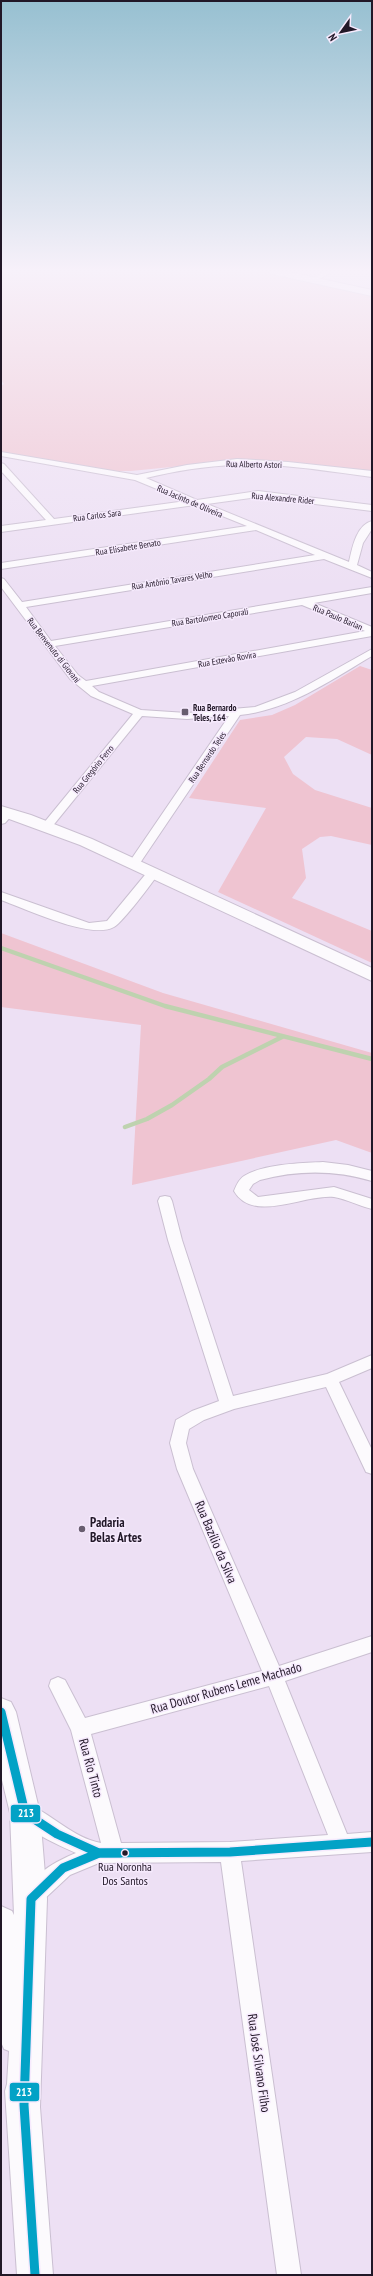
<svg xmlns="http://www.w3.org/2000/svg" width="373" height="2276" font-family="'PT Sans Narrow',sans-serif">
<style>
.green{fill:#efc4d1}
.lines{fill:none;stroke-linecap:round;stroke-linejoin:round}
.stream{stroke:#bed2af;stroke-width:4.5}
.street-casing{stroke:#cabfd1;stroke-width:2}
.secondary-casing{stroke:#cabfd1;stroke-width:2}
.highway-casing{stroke:#cabfd1;stroke-width:2}
.street{fill:#fcfafd;fill-rule:evenodd}
.secondary{fill:#fcfafd;fill-rule:evenodd}
.highway{fill:#fcfafd;fill-rule:evenodd}
.bus-1-casing{stroke:#f6eafd;stroke-width:12}
.bus-1{stroke:#02a2c6;stroke-width:9}
.poi-dot{fill:#685d6f;stroke:#f6eafd;stroke-width:1.5}
.bus-dot{fill:#211727;stroke:#f6eafd;stroke-width:1.5}
.labels{text-anchor:middle;dominant-baseline:central;stroke-width:3;stroke-linejoin:round;paint-order:stroke}
.far-street-label{font-size:9px;fill:#211727;stroke:#f6eafd}
.far-poi-label{font-size:9px;font-weight:bold;fill:#211727;stroke:#f6eafd;text-anchor:start}
.near-bus-label{font-size:12px;fill:#211727;stroke:#f6eafd}
.near-poi-label{font-size:13px;font-weight:bold;fill:#211727;stroke:#f6eafd;text-anchor:start}
.near-street-label{font-size:13px;fill:#211727;stroke:#f6eafd}
.line-badge{stroke:#f6eafd;stroke-width:1.5}
.badge-label{font-size:11px;text-anchor:middle;font-weight:bold;fill:#fff}
</style>
<rect width="100%" height="100%" fill="#ede0f4"/>
<!-- green -->
<g class="green">
<path d="M 1,271 L 262,271 L 372,295 L 372,472 L 282,461 L 241,460 L 131,471 L 102,471 L 1,452 L 1,386 L 4,384 L 1,380 Z"/>
<path d="M 360,666 L 372,670 L 372,755 L 337,739 L 306,737 L 284,757 L 293,774 L 315,790 L 372,808 L 372,845 L 331,836 L 320,837 L 302,849 L 306,878 L 292,898 L 372,931 L 372,963 L 218,892 L 266,808 L 189,798 L 240,720 L 272,715 L 295,705 Z"/>
<path d="M 1,933 L 163,993 L 372,1053 L 372,1153 L 336,1140 L 132,1185 L 141,1025 L 1,1007 Z"/>
</g>
<g class="lines">
<!-- stream -->
<g class="stream">
<path d="M 1,948 L 165,1006 L 372,1059"/>
<path d="M 125,1127 L 147,1119 L 172,1105 L 209,1079 L 222,1067 L 282,1037"/>
</g>
<!-- street casing -->
<g class="street-casing">
<g id="street">
<path d="M 325,271 L 333,271 L 316,281 L 312,281 L 312,279 Z"/>
<path d="M 1,452 L 137,475 L 187,465 L 237,459 L 288,462 L 372,471 L 372,477 C 327,471 281,463 236,465 C 205,466 175,471 146,478 L 197,500 L 258,491 L 372,505 L 372,511 L 258,497 L 207,504 L 349,562 C 352,549 356,525 372,521 L 372,529 L 363,543 L 357,565 L 372,572 L 372,578 L 324,559 L 26,607 L 51,641 L 372,587 L 372,593 L 314,603 L 372,627 L 372,636 L 92,686 L 99,692 L 141,710 L 187,713 L 255,707 L 295,692 L 372,649 L 372,656 C 331,680 289,710 240,715 L 138,866 L 134,868 L 128,864 L 229,716 L 187,719 L 142,716 L 51,828 L 43,828 L 41,826 L 43,824 L 133,714 L 91,696 L 70,679 L 1,587 L 1,578 L 4,579 L 22,602 L 315,555 L 256,530 L 1,569 L 1,563 L 247,526 L 195,505 L 1,532 L 1,526 L 46,520 L 1,471 L 1,463 L 4,464 L 54,519 L 186,501 L 135,480 L 1,456 ZM 302,605 L 365,631 L 86,681 L 78,675 L 55,646 Z"/>
<path d="M 8,810 L 14,813 L 5,823 L 1,824 L 1,814 Z"/>
<path d="M 153,869 L 159,873 C 152,883 123,922 114,927 C 91,940 26,909 1,900 L 1,892 L 89,923 L 107,921 L 149,870 Z"/>
<path d="M 323,1162 L 348,1165 L 372,1171 L 372,1181 C 335,1170 298,1170 260,1180 L 253,1184 L 249,1190 L 258,1197 L 334,1187 L 372,1199 L 372,1209 C 360,1206 346,1199 334,1197 C 304,1194 253,1224 234,1191 C 236,1186 239,1179 244,1176 C 263,1164 301,1163 323,1162 Z"/>
<path d="M 165,1196 L 170,1197 L 172,1201 L 182,1240 L 233,1396 L 327,1374 L 372,1355 L 372,1368 L 339,1382 L 372,1450 L 372,1474 L 366,1472 L 326,1387 L 234,1409 L 204,1420 L 189,1429 L 186,1443 L 193,1469 L 279,1666 L 372,1636 L 372,1652 L 285,1681 L 347,1834 L 372,1832 L 372,1852 L 241,1861 L 301,2275 L 277,2275 L 221,1862 L 99,1863 L 70,1875 L 40,1903 L 33,1906 L 26,1903 L 23,1896 C 31,1875 56,1861 76,1853 C 59,1845 24,1831 16,1813 L 19,1806 L 26,1803 C 52,1814 73,1838 101,1843 L 71,1730 L 49,1686 L 51,1680 L 58,1677 L 65,1680 L 85,1718 L 262,1671 L 177,1469 L 170,1443 L 176,1420 L 192,1411 L 219,1401 L 168,1240 L 158,1201 L 160,1197 ZM 269,1686 L 328,1835 L 230,1842 L 121,1843 L 91,1734 Z"/>
</g>
</g>
<!-- secondary casing -->
<g class="secondary-casing">
<g id="secondary">
<path d="M 267,271 L 285,271 L 372,290 L 372,296 L 272,274 Z"/>
<path d="M 1,806 L 31,815 L 92,839 L 372,968 L 372,981 L 80,845 L 1,816 Z"/>
</g>
</g>
<!-- highway casing -->
<g class="highway-casing">
<path id="highway" d="M 1,1698 L 11,1702 L 16,1712 L 40,1813 L 47,1899 L 40,2107 L 53,2275 L 17,2275 L 5,2091 L 7,2084 L 9,2051 L 4,2049 L 1,2042 L 1,1906 L 12,1911 L 14,1915 L 10,1813 L 1,1776 Z"/>
</g>
<!-- street -->
<use href="#street" class="street"/>
<!-- secondary -->
<use href="#secondary" class="secondary"/>
<!-- highway -->
<use href="#highway" class="highway"/>
<!-- bus-1 casing -->
<g class="bus-1-casing">
<g id="bus-1">
<path d="M 1,1712 L 25,1813 L 57,1834 L 99,1853 L 120,1853"/>
<path d="M 35,2275 L 24,2105 L 31,1899 L 63,1868 L 99,1853 L 230,1852 L 372,1842"/>
</g>
</g>
<!-- bus-1 -->
<use href="#bus-1" class="bus-1"/>
</g>
<!-- sky -->
<linearGradient id="sky" x2="0" y2="1"><stop stop-color="#97c0d1"/><stop offset="0.46" stop-color="#f7f1fa"/><stop offset="1" stop-color="#f7f1fa" stop-opacity="0"/></linearGradient>
<rect width="373" height="589" fill="url(#sky)"/>
<!-- markers -->
<g class="poi-dot">
<rect x="181" y="708" width="8" height="8" rx="2"/>
<circle cx="82" cy="1529" r="4"/>
</g>
<circle class="bus-dot" cx="125" cy="1853" r="3.5"/>
<g class="labels">
<!-- far-street labels -->
<g class="far-street-label">
<text transform="translate(254 464) rotate(1)">Rua Alberto Astori</text>
<text transform="translate(283 498) rotate(5)">Rua Alexandre Rider</text>
<text transform="translate(190 501) rotate(23)">Rua Jacinto de Oliveira</text>
<text transform="translate(97 515) rotate(-7)">Rua Carlos Sara</text>
<text transform="translate(128 547) rotate(-9)">Rua Elisabete Benato</text>
<text transform="translate(172 580) rotate(-9)">Rua Antônio Tavares Velho</text>
<text transform="translate(210 617) rotate(-9)">Rua Bartolomeo Caporali</text>
<text transform="translate(338 617) rotate(23)">Rua Paulo Barian</text>
<text transform="translate(54 650) rotate(52)">Rua Benvenuto di Giovani</text>
<text transform="translate(227 659) rotate(-10)">Rua Estevão Rovira</text>
<text transform="translate(207 757) rotate(-56)">Rua Bernardo Teles</text>
<text transform="translate(93 769) rotate(-51)">Rua Gregório Ferro</text>
</g>
<!-- far-poi labels -->
<g class="far-poi-label">
<text x="193" y="707">Rua Bernardo<tspan x="193" dy="10">Teles, 164</tspan></text>
</g>
<!-- near-bus labels -->
<g class="near-bus-label">
<text x="125" y="1866">Rua Noronha<tspan x="125" dy="14">Dos Santos</tspan></text>
</g>
<!-- near-poi labels -->
<g class="near-poi-label">
<text x="90" y="1522">Padaria<tspan x="90" dy="15">Belas Artes</tspan></text>
</g>
<!-- near-street labels -->
<g class="near-street-label">
<text transform="translate(216 1542) rotate(67)">Rua Bazílio da Silva</text>
<text transform="translate(226 1688) rotate(-16)">Rua Doutor Rubens Leme Machado</text>
<text transform="translate(91 1768) rotate(75)">Rua Rio Tinto</text>
<text transform="translate(259 2063) rotate(82)">Rua José Silvano Filho</text>
</g>
</g>
<g class="line-badge">
<rect x="10" y="1804" width="31" height="19" rx="4" fill="#02a2c6"/>
<rect x="9" y="2082" width="31" height="20" rx="4" fill="#02a2c6"/>
</g>
<g class="badge-label">
<text x="26" y="1817">213</text>
<text x="24" y="2096">213</text>
</g>
<!-- border -->
<rect width="373" height="2276" fill="none" stroke="#211727" stroke-width="4"/>
<!-- north arrow -->
<g transform="translate(341 32) rotate(237)" stroke="#f6eafd" stroke-width="3" paint-order="stroke">
<path d="M0-3L7 15L0 10L-7 15Z" fill="#211727"/>
<text y="-6" font-size="11" font-weight="bold" text-anchor="middle" fill="#211727">N</text>
</g>
</svg>
